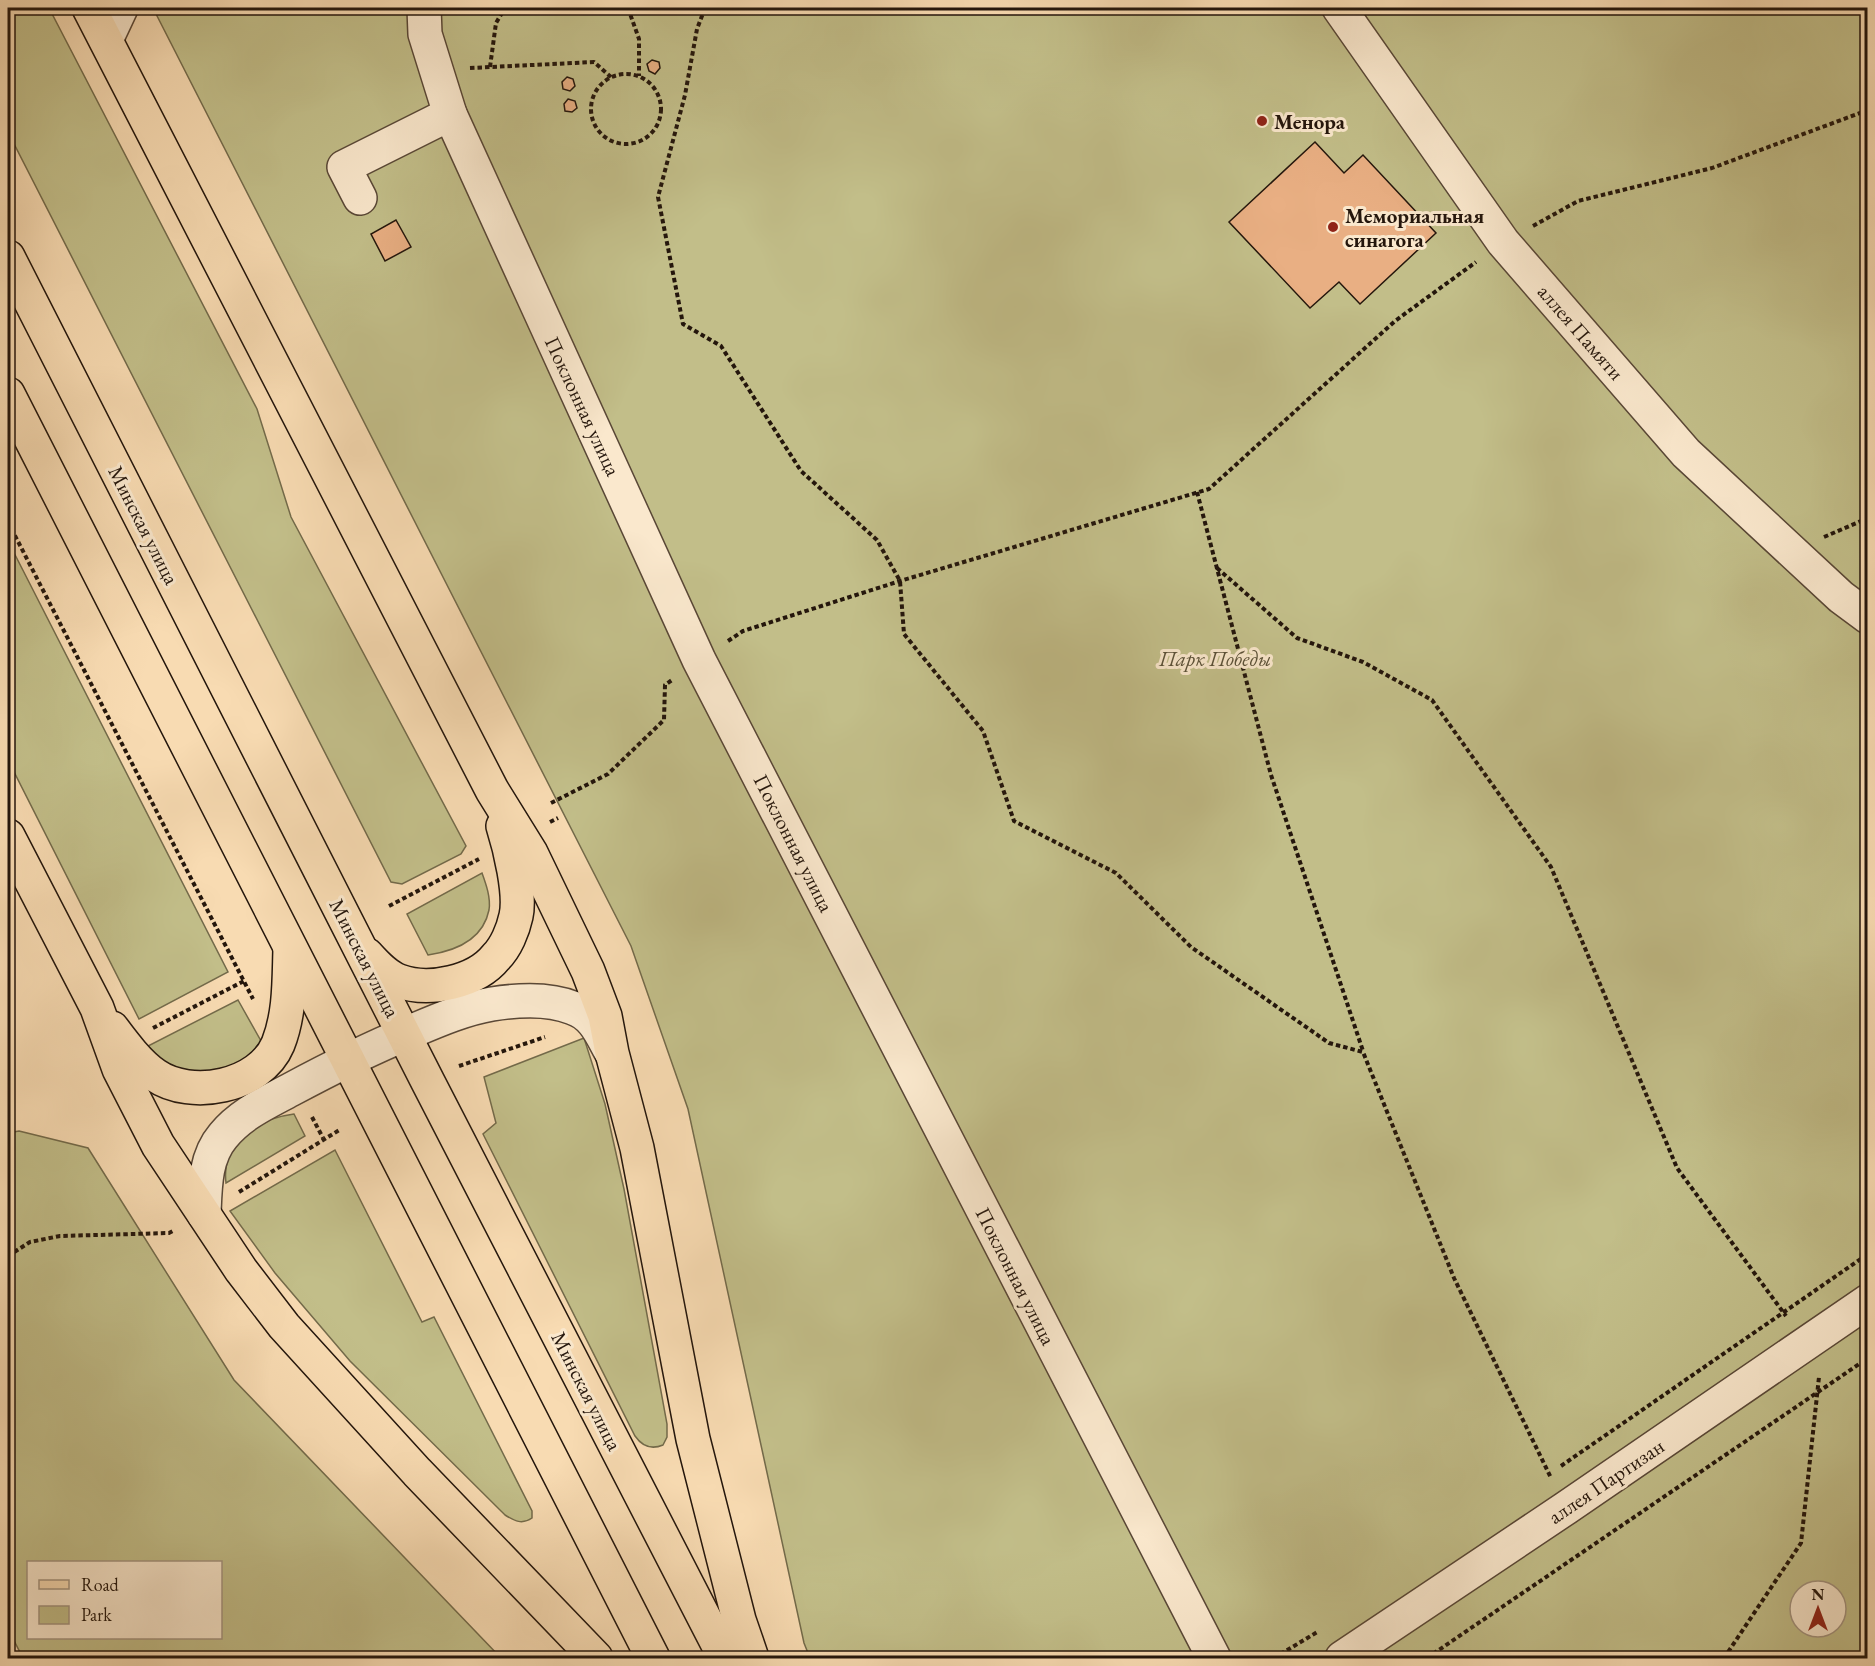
<svg xmlns="http://www.w3.org/2000/svg" width="1875" height="1666" font-family="'EB Garamond',serif">
<style>
.green{fill:#c2be89;stroke:#736a4a;stroke-width:1.5;fill-rule:evenodd}
.building{fill:#e9af83;stroke:#24160c;stroke-width:1.5}
.lines{fill:none;stroke-linecap:round;stroke-linejoin:round}
.minor-casing{stroke:#594736;stroke-width:36}
.major-casing{stroke:#24160c;stroke-width:36}
.path{stroke:#24160c;stroke-width:4;stroke-dasharray:4.5 3;stroke-linecap:butt}
.minor{stroke:#fae8cd;stroke-width:33}
.major{stroke:#f8dbb2;stroke-width:33}
.poi-dot{fill:#8f2418;stroke:#fae8cd;stroke-width:2}
.labels{text-anchor:middle;dominant-baseline:central;stroke-width:6;stroke-linejoin:round;paint-order:stroke}
.poi-label{font-size:21px;font-weight:bold;fill:#24160c;stroke:#fae8cd;text-anchor:start}
.street-label{font-size:21px;fill:#24160c;stroke:#fae8cd}
.park-label{font-size:21px;font-style:italic;fill:#5b5138;stroke:#fae8cd}
</style>
<rect width="100%" height="100%" fill="#f8dbb2"/>
<filter id="stains"><feTurbulence type="fractalNoise" baseFrequency=".00333" numOctaves="4"/><feColorMatrix values="0 0 0 0 .2 0 0 0 0 .09 0 0 0 0 .02 0 0 0 .5 -.17"/></filter>
<radialGradient id="worn" r=".72"><stop offset=".6" stop-color="#630" stop-opacity="0"/><stop offset="1" stop-color="#630" stop-opacity=".3"/></radialGradient>
<!-- green -->
<g class="green">
<path d="M 8,8 L 49,8 L 257,409 L 291,517 L 466,846 L 461,854 L 402,884 L 391,882 L 8,132 Z"/>
<path d="M 153,8 L 1867,8 L 1867,1658 L 810,1658 L 804,1643 L 688,1109 L 631,946 ZM 1800,1591 L 1836,1591 L 1836,1627 L 1800,1627 Z"/>
<path d="M 8,541 L 228,972 L 139,1019 L 8,760 Z"/>
<path d="M 482,873 C 486,884 491,898 489,910 C 483,940 455,951 428,955 L 407,914 Z"/>
<path d="M 238,1000 L 261,1041 C 237,1080 175,1083 148,1046 Z"/>
<path d="M 584,1038 L 605,1104 L 624,1189 L 667,1424 L 667,1437 L 663,1445 C 651,1450 642,1446 635,1436 L 483,1134 L 496,1123 L 484,1077 Z"/>
<path d="M 294,1114 L 305,1136 L 226,1183 C 221,1141 257,1119 294,1114 Z"/>
<path d="M 19,1131 L 88,1148 L 234,1380 L 501,1658 L 23,1658 L 8,1629 L 8,1133 ZM 28,1562 L 220,1562 L 220,1638 L 28,1638 Z"/>
<path d="M 335,1150 L 422,1322 L 434,1317 L 532,1511 L 532,1518 C 522,1525 515,1521 505,1515 L 350,1361 L 275,1273 L 230,1211 Z"/>
</g>
<!-- building -->
<g class="building">
<path d="M 652,60 L 659,62 L 660,68 L 655,74 L 649,71 L 647,64 Z"/>
<path d="M 567,77 L 573,79 L 575,86 L 570,91 L 563,89 L 562,82 Z"/>
<path d="M 568,99 L 575,101 L 577,108 L 572,112 L 565,111 L 564,104 Z"/>
<path d="M 1315,142 L 1344,173 L 1363,155 L 1436,233 L 1360,304 L 1339,282 L 1310,308 L 1229,222 Z"/>
<path d="M 396,220 L 411,247 L 385,261 L 371,234 Z"/>
</g>
<g class="lines">
<!-- minor casing -->
<g class="minor-casing">
<g id="minor">
<path d="M 424,8 L 425,34 L 450,114 L 699,660 L 1214,1658"/>
<path d="M 1339,8 L 1503,242 L 1686,453 L 1841,597 L 1868,617"/>
<path d="M 106,40 L 121,8"/>
<path d="M 360,198 L 344,167 L 450,114"/>
<path d="M 204,1214 C 205,1187 205,1157 223,1136 C 241,1114 266,1103 290,1090 C 329,1069 369,1049 410,1032 C 436,1021 463,1009 492,1004 C 517,1000 549,998 573,1008 C 594,1015 601,1034 611,1052"/>
<path d="M 1342,1658 L 1566,1508 L 1868,1301"/>
</g>
</g>
<!-- major casing -->
<g class="major-casing">
<g id="major">
<path d="M 89,8 L 492,790 L 531,853 L 588,971 L 605,1016 L 612,1053 L 637,1148 L 693,1439 L 739,1620 L 752,1658"/>
<path d="M 8,257 L 428,1082 L 725,1658"/>
<path d="M 8,394 L 653,1658"/>
<path d="M 8,836 L 97,1008 L 119,1069 L 158,1145 L 241,1270 L 284,1326 L 417,1472 L 596,1658"/>
<path d="M 367,955 C 376,965 386,976 399,981 C 429,992 476,982 496,957 C 506,947 513,930 516,916 C 521,894 510,848 503,826"/>
<path d="M 112,1028 C 124,1044 138,1063 155,1075 C 191,1100 260,1087 278,1044 C 290,1014 289,981 290,949"/>
</g>
</g>
<!-- path -->
<g class="path">
<path d="M 628,8 L 639,39 L 639,76"/>
<path d="M 705,8 L 697,29 L 685,95 L 658,197 L 683,324 L 721,346 L 801,471 L 877,540 L 900,581 L 904,634 L 983,731 L 1014,821 L 1116,873 L 1191,947 L 1329,1043 L 1363,1052 L 1454,1278 L 1551,1478"/>
<path d="M 490,67 L 496,23 L 505,8"/>
<path d="M 470,68 L 594,62 L 611,77"/>
<circle cx="626" cy="109" r="35"/>
<path d="M 1533,226 L 1578,201 L 1712,168 L 1868,110"/>
<path d="M 1197,492 L 1271,775 L 1363,1051"/>
<path d="M 8,522 L 253,999"/>
<path d="M 1824,537 L 1868,518"/>
<path d="M 1217,568 L 1297,638 L 1363,662 L 1432,700 L 1551,867 L 1677,1168 L 1786,1316"/>
<path d="M 728,641 L 743,631 L 900,581 L 1209,489 L 1395,321 L 1476,262"/>
<path d="M 551,803 L 608,774 L 664,720 L 665,685 L 672,680"/>
<path d="M 550,822 L 558,818"/>
<path d="M 389,906 L 479,859"/>
<path d="M 153,1028 L 244,981"/>
<path d="M 459,1066 L 545,1037"/>
<path d="M 312,1117 L 323,1138"/>
<path d="M 239,1192 L 341,1129"/>
<path d="M 8,1256 L 30,1242 L 60,1236 L 169,1233 L 175,1230"/>
<path d="M 1561,1466 L 1868,1254"/>
<path d="M 1274,1658 L 1319,1631"/>
<path d="M 1427,1658 L 1868,1358"/>
<path d="M 1724,1658 L 1801,1543 L 1819,1377"/>
</g>
<!-- minor -->
<use href="#minor" class="minor"/>
<!-- major -->
<use href="#major" class="major"/>
</g>
<!-- markers -->
<g class="poi-dot">
<circle cx="1262" cy="121" r="6"/>
<circle cx="1333" cy="227" r="6"/>
</g>
<g class="labels">
<!-- poi labels -->
<g class="poi-label">
<text x="1274" y="121">Менора</text>
<text x="1345" y="215">Мемориальная<tspan x="1345" dy="24">синагога</tspan></text>
</g>
<!-- street labels -->
<g class="street-label">
<text transform="translate(1581 332) rotate(49)">аллея Памяти</text>
<text transform="translate(583 406) rotate(65)">Поклонная улица</text>
<text transform="translate(144 525) rotate(63)">Минская улица</text>
<text transform="translate(794 843) rotate(63)">Поклонная улица</text>
<text transform="translate(365 958) rotate(63)">Минская улица</text>
<text transform="translate(1016 1276) rotate(63)">Поклонная улица</text>
<text transform="translate(587 1391) rotate(63)">Минская улица</text>
<text transform="translate(1606 1481) rotate(-34)">аллея Партизан</text>
</g>
<!-- park labels -->
<g class="park-label">
<text x="1215" y="658">Парк Победы</text>
</g>
</g>
<!-- margin -->
<rect width="1875" height="1666" fill="none" stroke="#f8dbb2" stroke-width="30"/>
<rect x="9" y="9" width="1857" height="1648" fill="none" stroke="#24160c" stroke-width="3"/>
<rect x="15" y="15" width="1845" height="1636" fill="none" stroke="#24160c" stroke-width="1.5"/>
<!-- legend -->
<rect x="27" y="1561" width="195" height="78" fill="#fae8cd" stroke="#a49480" stroke-width="1.5"/>
<rect x="39" y="1580" width="30" height="9" fill="#f8dbb2" stroke="#a49480" stroke-width="1.5"/>
<text x="81" y="1591" font-size="18" fill="#24160c">Road</text>
<rect x="39" y="1606" width="30" height="18" fill="#c2be89" stroke="#a49480" stroke-width="1.5"/>
<text x="81" y="1621" font-size="18" fill="#24160c">Park</text>
<!-- north arrow -->
<g transform="translate(1818 1609)"><circle r="28" fill="#fae8cd" stroke="#a49480" stroke-width="1.5"/>
<path d="M0-4.5L10 22L0 15L-10 22Z" fill="#8f2418"/>
<text y="-9" font-size="16" font-weight="bold" text-anchor="middle" fill="#24160c">N</text>
</g>
<rect width="100%" height="100%" filter="url(#stains)"/>
<rect width="100%" height="100%" fill="url(#worn)"/>
</svg>
